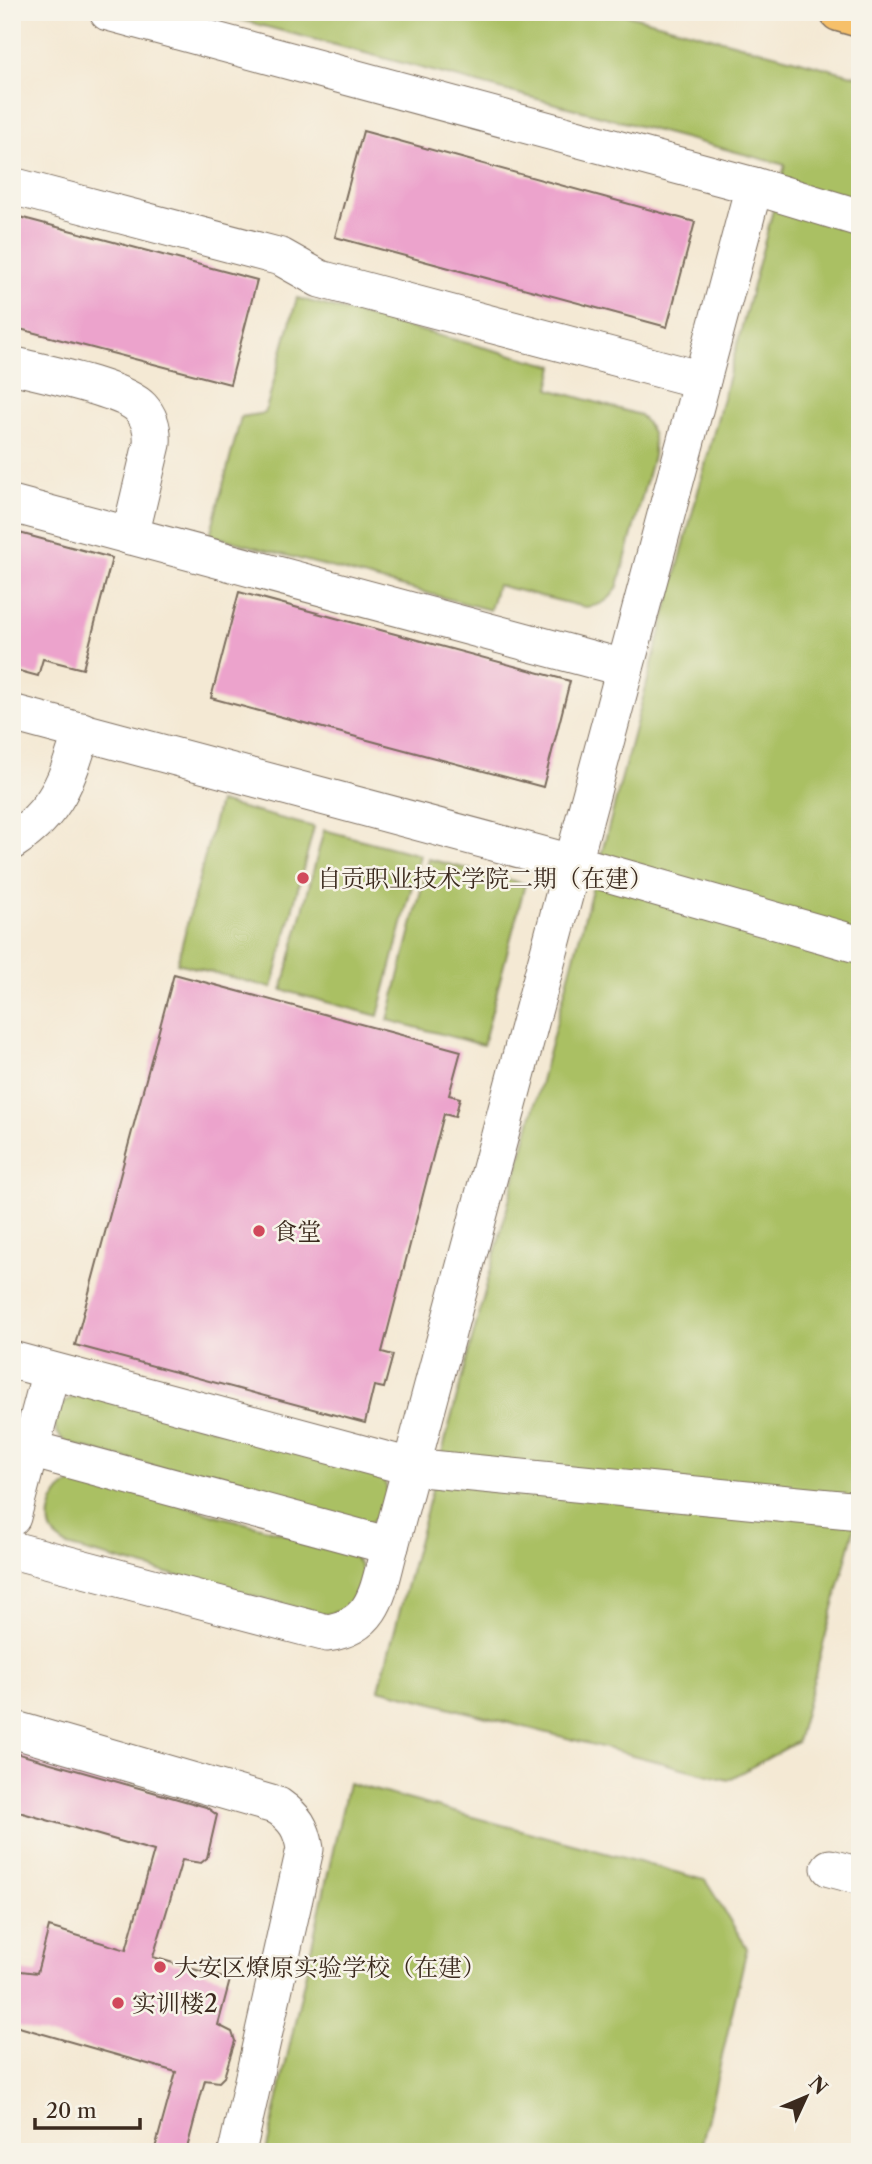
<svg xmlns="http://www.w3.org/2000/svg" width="872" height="2164" font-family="'Libre Caslon Text','Noto Serif SC',serif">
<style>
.green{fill:#aac064;stroke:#727541;stroke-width:2}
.building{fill:#eca3cc}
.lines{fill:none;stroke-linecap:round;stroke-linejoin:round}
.minor-casing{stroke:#7c6d5e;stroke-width:39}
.major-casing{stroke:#7c6d5e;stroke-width:41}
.minor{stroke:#fff;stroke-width:37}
.major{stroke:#f6c06b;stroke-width:38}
.poi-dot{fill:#d1495b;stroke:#f7f3e8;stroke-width:2.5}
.labels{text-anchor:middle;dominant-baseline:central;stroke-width:5;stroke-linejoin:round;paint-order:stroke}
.poi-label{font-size:24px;fill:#3b2a1e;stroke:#f7f3e8;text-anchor:start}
</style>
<rect width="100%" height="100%" fill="#f7f3e8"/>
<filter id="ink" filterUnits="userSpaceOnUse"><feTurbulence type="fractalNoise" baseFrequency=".0143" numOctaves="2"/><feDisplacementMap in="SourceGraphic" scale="14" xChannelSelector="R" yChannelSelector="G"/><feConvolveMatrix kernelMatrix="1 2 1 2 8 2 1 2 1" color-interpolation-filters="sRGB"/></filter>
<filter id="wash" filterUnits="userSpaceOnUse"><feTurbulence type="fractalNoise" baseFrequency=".00686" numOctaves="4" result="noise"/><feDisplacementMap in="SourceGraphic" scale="28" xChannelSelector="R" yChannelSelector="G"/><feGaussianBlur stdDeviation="1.57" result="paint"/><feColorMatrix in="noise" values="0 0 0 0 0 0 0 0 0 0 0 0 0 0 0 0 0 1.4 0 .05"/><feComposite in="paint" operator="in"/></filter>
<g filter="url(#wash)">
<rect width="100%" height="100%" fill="#f4e9d4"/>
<!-- green -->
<g class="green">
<path d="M 211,12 L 617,12 L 860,77 L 860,1507 L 797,1742 L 728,1780 L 379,1689 L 785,165 Z"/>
<path d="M 297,298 L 554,366 L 549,389 L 640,415 C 653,429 655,438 653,456 L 618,586 C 610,601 601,606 584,607 L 497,585 L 490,610 L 210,535 L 241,417 L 265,413 Z"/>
<path d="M 219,802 L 314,827 L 272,988 L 177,963 Z"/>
<path d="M 324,830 L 420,855 L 378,1016 L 282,990 Z"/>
<path d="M 429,859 L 525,884 L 483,1045 L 388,1020 Z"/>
<path d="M 84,1394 L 377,1472 C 395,1489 387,1512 368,1524 L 67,1443 C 43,1426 57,1398 84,1394 Z"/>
<path d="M 87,1480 L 348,1551 C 371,1571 362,1587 349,1609 L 323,1615 L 67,1546 C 63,1543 58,1540 54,1536 C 44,1521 52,1496 66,1486 C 73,1481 79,1481 87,1480 Z"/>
<path d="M 348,1783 L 705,1880 L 747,1948 L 700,2152 L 266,2152 Z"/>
</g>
<g id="blocks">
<!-- building -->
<g class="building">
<path d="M 363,131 L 695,222 L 667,327 L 335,237 Z"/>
<path d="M 12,215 L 257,280 L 230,384 L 12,327 Z"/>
<path d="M 12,531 L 112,558 L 83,669 L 43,659 L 38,676 L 12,669 Z"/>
<path d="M 239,592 L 570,681 L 543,787 L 211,698 Z"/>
<path d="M 174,974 L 461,1051 L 449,1095 L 460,1098 L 455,1117 L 444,1114 L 382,1352 L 393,1355 L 384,1388 L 374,1386 L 365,1423 L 75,1345 Z"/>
<path d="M 12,1752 L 206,1807 L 217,1815 L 207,1858 L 201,1863 L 182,1860 L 153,1957 L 230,1980 L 218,2025 L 232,2032 L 235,2041 L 224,2077 L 219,2082 L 205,2080 L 186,2152 L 154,2152 L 176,2072 L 19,2027 L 12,2027 L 12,1970 L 37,1973 L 49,1927 L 126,1950 L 154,1851 L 12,1810 Z"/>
</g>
</g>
</g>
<g filter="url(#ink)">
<use href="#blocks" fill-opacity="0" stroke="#7c6d5e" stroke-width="2"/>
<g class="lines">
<!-- minor casing -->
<g class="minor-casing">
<g id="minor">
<path d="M 12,186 L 281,257 L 320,279 L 702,380"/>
<path d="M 754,186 L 860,218"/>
<path d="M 12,365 C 41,373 123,388 141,408 C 151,419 153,431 152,444 L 130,536"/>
<path d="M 12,504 L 624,668"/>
<path d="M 12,713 L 572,863 L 860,945"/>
<path d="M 12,841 C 57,812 67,780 82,731"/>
<path d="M 12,1360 L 411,1467 L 860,1511"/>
<path d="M 30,1449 L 390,1546"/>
<path d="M 12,1517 L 51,1371"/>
<path d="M 12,1550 L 327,1633 C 377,1626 378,1588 390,1546 L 754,186 L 108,12"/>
<path d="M 12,1729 L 278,1806 C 295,1818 302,1828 305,1849 L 237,2152"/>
<path d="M 830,1868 L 860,1876"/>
</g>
</g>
<!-- major casing -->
<g class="major-casing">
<path id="major" d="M 839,12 L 860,18"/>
</g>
<!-- minor -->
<use href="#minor" class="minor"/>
<!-- major -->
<use href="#major" class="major"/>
</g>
</g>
<!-- markers -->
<g class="poi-dot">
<circle cx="303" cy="878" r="7"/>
<circle cx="259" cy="1231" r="7"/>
<circle cx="160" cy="1967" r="7"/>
<circle cx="118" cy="2003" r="7"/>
</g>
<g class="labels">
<!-- poi labels -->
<g class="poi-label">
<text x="317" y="878">自贡职业技术学院二期（在建）</text>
<text x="273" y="1231">食堂</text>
<text x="174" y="1967">大安区燎原实验学校（在建）</text>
<text x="132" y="2003">实训楼2</text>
</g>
</g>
<!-- margin -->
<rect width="872" height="2164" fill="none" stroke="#f7f3e8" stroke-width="42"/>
<!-- north arrow -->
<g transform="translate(806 2097) rotate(46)" stroke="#f7f3e8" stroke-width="5" paint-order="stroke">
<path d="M0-5L12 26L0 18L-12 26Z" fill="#3b2a1e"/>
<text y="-10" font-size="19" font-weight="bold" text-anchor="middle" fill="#3b2a1e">N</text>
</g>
<!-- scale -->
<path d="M35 2118v10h105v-10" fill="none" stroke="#3b2a1e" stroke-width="3.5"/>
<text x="46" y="2118" font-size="21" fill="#3b2a1e" stroke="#f7f3e8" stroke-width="5" paint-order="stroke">20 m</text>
</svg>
